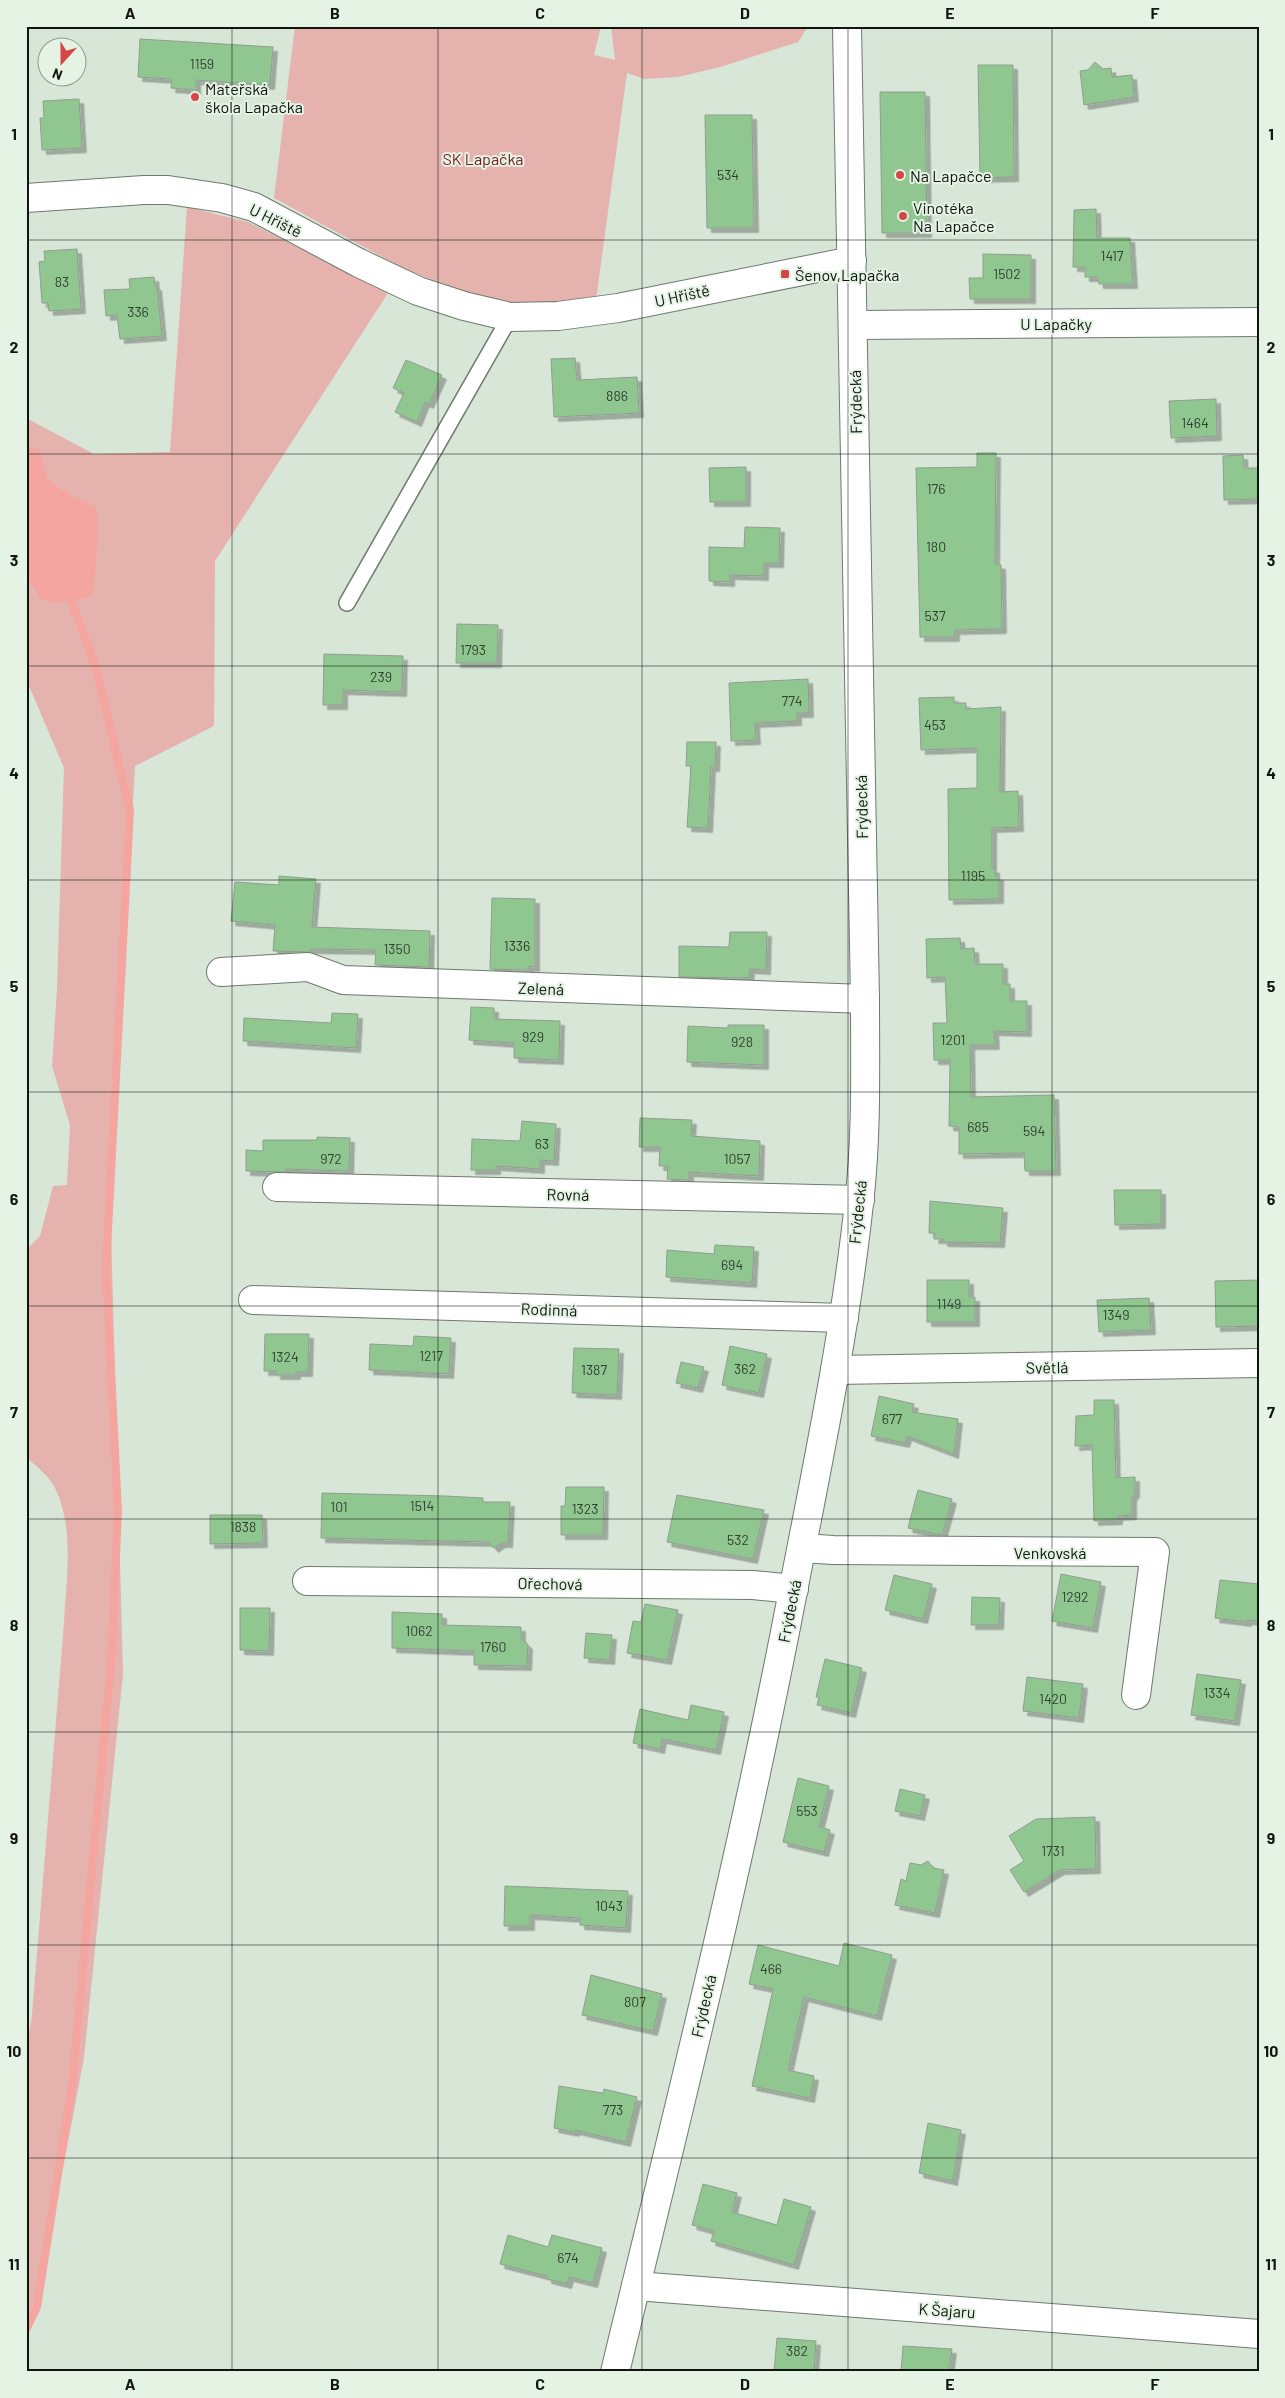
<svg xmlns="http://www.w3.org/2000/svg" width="1285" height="2398" font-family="Barlow,sans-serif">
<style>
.green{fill:#e6b2ae}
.water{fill:#f4a59f}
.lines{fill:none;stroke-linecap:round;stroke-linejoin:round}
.stream{stroke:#f4a59f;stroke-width:8}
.building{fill:#90c690;stroke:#909e90;filter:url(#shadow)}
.service-casing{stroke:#6d7a6d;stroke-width:18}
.minor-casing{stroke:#6d7a6d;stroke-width:30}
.secondary-casing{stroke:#6d7a6d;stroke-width:30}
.service{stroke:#fff;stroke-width:15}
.minor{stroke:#fff;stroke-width:28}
.secondary{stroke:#fff;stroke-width:28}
.grid{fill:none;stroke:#101510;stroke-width:1;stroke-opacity:0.55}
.poi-dot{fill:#d54647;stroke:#e4f3e4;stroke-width:2}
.labels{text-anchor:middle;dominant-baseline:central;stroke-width:4;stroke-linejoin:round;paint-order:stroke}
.number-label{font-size:14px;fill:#304130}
.poi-label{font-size:16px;fill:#101510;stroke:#e4f3e4;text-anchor:start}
.park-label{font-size:16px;fill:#771c1f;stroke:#e4f3e4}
.street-label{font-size:16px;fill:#101510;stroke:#e4f3e4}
.neatline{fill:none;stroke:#101510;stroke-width:2}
.grid-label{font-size:16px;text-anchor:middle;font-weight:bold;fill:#101510}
</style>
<defs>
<filter id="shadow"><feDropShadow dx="4.5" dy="4.5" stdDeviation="0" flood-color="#0004"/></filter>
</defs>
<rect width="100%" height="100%" fill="#d7e6d7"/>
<!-- green -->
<g class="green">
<path d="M 295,26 L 601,26 L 594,55 L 615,60 L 611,26 L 808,26 L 798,42 L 720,67 L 678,77 L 644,79 L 627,73 L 595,307 L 494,302 L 406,270 L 274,198 Z"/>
<path d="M 187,207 L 248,222 L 388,293 L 215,561 L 214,726 L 135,766 L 110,1191 L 123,1674 L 84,2058 L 40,2290 L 26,2322 L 26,2055 L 32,2014 L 64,1623 C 66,1580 75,1529 55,1488 C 49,1476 36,1466 26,1457 L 26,1250 L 40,1236 L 53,1186 L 67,1185 L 70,1125 L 52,1066 L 57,989 L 64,768 L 26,679 L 26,418 L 94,454 L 170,452 Z"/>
</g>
<!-- water -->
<path class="water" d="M 26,448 L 38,449 C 44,458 43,465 46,475 C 52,489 83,500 96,507 L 98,528 L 94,590 L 87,598 L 53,603 L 40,598 L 26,574 Z"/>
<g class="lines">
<!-- stream -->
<path class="stream" d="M 26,2330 L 37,2307 L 72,2085 L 111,1664 L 118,1512 L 106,1268 L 130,810 L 95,665 L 68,592"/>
</g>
<!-- building -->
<g class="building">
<path d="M 140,39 L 273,47 L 270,85 L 196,80 L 196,90 L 171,88 L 172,79 L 138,77 Z"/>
<path d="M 1095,62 L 1103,69 L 1111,68 L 1112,77 L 1132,75 L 1134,97 L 1084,105 L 1080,71 L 1088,70 Z"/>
<path d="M 978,65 L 1013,65 L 1014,177 L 980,178 Z"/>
<path d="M 880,92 L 925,92 L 927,233 L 882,233 Z"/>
<path d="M 79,99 L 82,148 L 42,150 L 40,118 L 44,118 L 43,101 Z"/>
<path d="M 705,115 L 752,115 L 754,228 L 707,228 Z"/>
<path d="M 1096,209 L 1097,238 L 1130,238 L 1133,284 L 1099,284 L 1098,277 L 1085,277 L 1085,267 L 1073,267 L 1074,210 Z"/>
<path d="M 77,249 L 81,309 L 49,311 L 48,303 L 42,303 L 39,262 L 45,261 L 44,251 Z"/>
<path d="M 983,254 L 1031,255 L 1031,299 L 970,299 L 969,278 L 983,278 Z"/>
<path d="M 154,277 L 155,286 L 157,286 L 162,336 L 120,339 L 117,315 L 106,316 L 104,290 L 130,289 L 129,279 Z"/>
<path d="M 575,358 L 577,380 L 637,377 L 639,413 L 554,417 L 551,359 Z"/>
<path d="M 406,360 L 442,375 L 429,404 L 425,402 L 417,422 L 395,412 L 404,393 L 393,388 Z"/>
<path d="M 1216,399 L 1217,436 L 1171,438 L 1169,401 Z"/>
<path d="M 977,453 L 996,453 L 995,564 L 1001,565 L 1002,629 L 955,630 L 955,637 L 920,637 L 916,468 L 977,467 Z"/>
<path d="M 1243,455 L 1244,468 L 1259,468 L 1259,499 L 1224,500 L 1223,456 Z"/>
<path d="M 746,467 L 746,502 L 710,502 L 709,468 Z"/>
<path d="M 745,527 L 780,528 L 779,563 L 764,563 L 764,576 L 730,575 L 730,582 L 709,581 L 709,547 L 744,548 Z"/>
<path d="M 457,624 L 498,625 L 497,663 L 456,663 Z"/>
<path d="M 324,654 L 403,656 L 402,692 L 343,690 L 343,705 L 323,705 Z"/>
<path d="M 808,679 L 809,713 L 797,713 L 797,721 L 755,723 L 756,740 L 731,741 L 729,683 Z"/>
<path d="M 954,697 L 954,703 L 966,703 L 966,709 L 1001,707 L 1000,792 L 1018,791 L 1019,827 L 992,828 L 992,868 L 995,869 L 995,876 L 999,876 L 999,899 L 949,900 L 948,789 L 977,788 L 977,748 L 921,750 L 919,698 Z"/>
<path d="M 687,742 L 716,742 L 715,767 L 711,767 L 708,828 L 687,827 L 691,766 L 686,766 Z"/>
<path d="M 279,876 L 316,879 L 312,927 L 430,931 L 429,967 L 375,965 L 376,950 L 311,949 L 310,952 L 273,951 L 275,925 L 231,921 L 235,882 L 279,885 Z"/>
<path d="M 492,898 L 535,899 L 535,967 L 529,966 L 529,970 L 490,969 Z"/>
<path d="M 730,932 L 767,932 L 766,970 L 750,969 L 749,978 L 679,977 L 679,946 L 729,947 Z"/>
<path d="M 960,938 L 961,949 L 974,948 L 975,964 L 1003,964 L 1003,984 L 1010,984 L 1010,1001 L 1027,1001 L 1027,1032 L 994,1031 L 995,1045 L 970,1045 L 971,1097 L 1054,1095 L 1056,1171 L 1025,1171 L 1024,1153 L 959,1154 L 959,1127 L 949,1126 L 950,1060 L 934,1060 L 933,1023 L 947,1023 L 945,977 L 927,978 L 926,939 Z"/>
<path d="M 471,1007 L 494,1008 L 494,1019 L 560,1021 L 559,1060 L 514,1058 L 514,1043 L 469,1040 Z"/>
<path d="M 332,1013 L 358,1014 L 356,1048 L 243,1041 L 244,1018 L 331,1023 Z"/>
<path d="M 728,1025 L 764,1025 L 764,1065 L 687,1062 L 688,1026 L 728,1028 Z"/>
<path d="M 640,1118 L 692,1120 L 691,1136 L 760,1141 L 759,1176 L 689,1172 L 689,1180 L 667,1179 L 668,1166 L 659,1166 L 660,1147 L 639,1147 Z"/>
<path d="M 522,1121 L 556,1124 L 554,1161 L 540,1160 L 540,1169 L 496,1166 L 496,1170 L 471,1170 L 472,1139 L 520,1141 Z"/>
<path d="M 317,1137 L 350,1138 L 349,1171 L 286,1169 L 286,1172 L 246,1171 L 246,1150 L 263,1151 L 263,1140 L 317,1140 Z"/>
<path d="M 1114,1190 L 1161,1190 L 1161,1224 L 1115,1225 Z"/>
<path d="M 930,1201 L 1003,1208 L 1000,1243 L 943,1242 L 943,1239 L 934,1239 L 935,1233 L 929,1233 Z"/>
<path d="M 715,1245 L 754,1247 L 752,1283 L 666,1277 L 667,1250 L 714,1254 Z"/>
<path d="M 927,1280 L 969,1280 L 969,1297 L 975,1297 L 975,1322 L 927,1322 Z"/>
<path d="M 1259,1280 L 1259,1326 L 1216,1327 L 1215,1281 Z"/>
<path d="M 1149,1298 L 1151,1330 L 1099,1332 L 1097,1300 Z"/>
<path d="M 265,1334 L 309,1334 L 308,1372 L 296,1372 L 296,1375 L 276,1375 L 276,1371 L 264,1371 Z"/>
<path d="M 414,1336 L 451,1338 L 449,1374 L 369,1370 L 370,1344 L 413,1346 Z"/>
<path d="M 730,1346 L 767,1354 L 759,1393 L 722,1385 Z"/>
<path d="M 574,1348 L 619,1349 L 617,1395 L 572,1393 Z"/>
<path d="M 681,1362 L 704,1367 L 698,1388 L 676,1383 Z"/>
<path d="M 879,1396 L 914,1404 L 912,1412 L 958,1419 L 954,1454 L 907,1436 L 905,1443 L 871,1436 Z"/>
<path d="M 1094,1400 L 1114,1400 L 1116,1478 L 1135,1477 L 1135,1493 L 1132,1497 L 1132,1515 L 1118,1516 L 1118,1520 L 1094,1521 L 1092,1445 L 1075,1446 L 1076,1416 L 1094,1415 Z"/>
<path d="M 566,1487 L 604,1487 L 603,1535 L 561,1535 L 561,1506 L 565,1506 Z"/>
<path d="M 918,1490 L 952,1499 L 942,1535 L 908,1528 Z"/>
<path d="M 322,1493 L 446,1496 L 483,1498 L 483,1502 L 510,1502 L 508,1543 L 501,1543 L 494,1548 L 489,1542 L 321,1538 Z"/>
<path d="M 677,1495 L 764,1510 L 753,1559 L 667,1542 Z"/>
<path d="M 210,1515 L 262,1515 L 263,1543 L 210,1544 Z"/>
<path d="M 1061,1574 L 1101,1582 L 1093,1628 L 1052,1621 Z"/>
<path d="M 894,1575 L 932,1584 L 923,1619 L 885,1610 Z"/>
<path d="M 1220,1580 L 1259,1584 L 1259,1621 L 1247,1620 L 1247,1622 L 1215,1618 Z"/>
<path d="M 972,1597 L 1000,1598 L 999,1625 L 971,1625 Z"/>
<path d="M 645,1604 L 678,1610 L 667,1660 L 627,1653 L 633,1621 L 641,1622 Z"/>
<path d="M 240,1608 L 270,1608 L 269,1651 L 240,1650 Z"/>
<path d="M 392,1612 L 442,1614 L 442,1625 L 521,1627 L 521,1638 L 528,1645 L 527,1666 L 474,1665 L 474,1651 L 392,1648 Z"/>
<path d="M 586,1633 L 612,1635 L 610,1660 L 584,1658 Z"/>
<path d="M 825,1659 L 862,1668 L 851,1713 L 817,1705 L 819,1697 L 816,1697 Z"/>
<path d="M 1197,1674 L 1241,1680 L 1235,1721 L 1191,1715 Z"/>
<path d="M 1027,1677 L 1083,1684 L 1079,1718 L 1023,1711 Z"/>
<path d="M 691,1705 L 724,1712 L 716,1750 L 662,1739 L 660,1749 L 633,1743 L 640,1709 L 688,1720 Z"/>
<path d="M 798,1778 L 829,1786 L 819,1827 L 830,1830 L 824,1852 L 783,1842 Z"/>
<path d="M 900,1789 L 925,1795 L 920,1816 L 895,1811 Z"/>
<path d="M 1095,1817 L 1096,1869 L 1060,1870 L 1024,1892 L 1010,1870 L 1024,1861 L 1009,1836 L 1036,1819 Z"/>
<path d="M 928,1861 L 933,1868 L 944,1870 L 935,1913 L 895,1905 L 901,1879 L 906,1881 L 910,1863 L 921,1865 Z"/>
<path d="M 505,1886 L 628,1891 L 626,1928 L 580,1925 L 580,1918 L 530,1915 L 530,1926 L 504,1926 Z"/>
<path d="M 844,1943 L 892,1955 L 877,2016 L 804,1997 L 788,2070 L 814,2076 L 810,2098 L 752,2086 L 773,1989 L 749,1984 L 758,1945 L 839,1966 Z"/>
<path d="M 591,1975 L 662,1994 L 653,2031 L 582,2015 Z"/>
<path d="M 559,2086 L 603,2093 L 604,2089 L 637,2097 L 626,2142 L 575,2130 L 575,2132 L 554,2128 Z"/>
<path d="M 928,2123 L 961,2130 L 953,2181 L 919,2173 Z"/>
<path d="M 703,2184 L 737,2193 L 732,2212 L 777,2225 L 784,2199 L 811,2207 L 794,2265 L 711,2241 L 714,2231 L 692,2225 Z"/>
<path d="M 508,2235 L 548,2247 L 552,2235 L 602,2248 L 593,2283 L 569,2277 L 567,2284 L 547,2279 L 547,2276 L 500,2264 Z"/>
<path d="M 777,2338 L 816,2341 L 814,2372 L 774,2372 Z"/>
<path d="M 903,2346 L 952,2349 L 949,2372 L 901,2372 Z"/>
</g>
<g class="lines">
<!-- service casing -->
<g class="service-casing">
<path id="service" d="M 347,603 L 510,317"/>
</g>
<!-- minor casing -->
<g class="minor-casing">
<g id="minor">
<path d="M 26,198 L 144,190 L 168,190 L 222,198 L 254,207 L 359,263 L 418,291 L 464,306 L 510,317 L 558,316 L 618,308 L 852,261"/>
<path d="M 854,325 L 1259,322"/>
<path d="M 221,972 L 308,967 L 343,980 L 865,999"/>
<path d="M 277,1187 L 860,1200"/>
<path d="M 253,1300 L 844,1318"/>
<path d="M 835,1370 L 1259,1363"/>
<path d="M 802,1548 L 833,1550 L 1155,1552 L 1136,1695"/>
<path d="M 307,1581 L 753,1585 L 794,1589"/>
<path d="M 636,2286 L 1259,2334"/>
</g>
</g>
<!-- secondary casing -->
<g class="secondary-casing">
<path id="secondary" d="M 615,2372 C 678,2112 743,1853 793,1591 C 818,1462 845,1333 859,1203 C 867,1135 865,1067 865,999 L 847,26"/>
</g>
<!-- service -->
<use href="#service" class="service"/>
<!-- minor -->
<use href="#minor" class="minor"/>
<!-- secondary -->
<use href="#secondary" class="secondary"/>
</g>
<!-- grid -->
<path class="grid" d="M 232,26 L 232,2372M 438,26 L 438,2372M 642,26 L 642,2372M 848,26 L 848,2372M 1052,26 L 1052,2372M 26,240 L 1259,240M 26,454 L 1259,454M 26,666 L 1259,666M 26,880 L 1259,880M 26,1092 L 1259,1092M 26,1306 L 1259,1306M 26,1519 L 1259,1519M 26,1732 L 1259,1732M 26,1945 L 1259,1945M 26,2158 L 1259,2158"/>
<!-- markers -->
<g class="poi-dot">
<circle cx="195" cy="97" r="5"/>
<circle cx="900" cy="175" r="5"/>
<circle cx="903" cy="216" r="5"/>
<rect x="780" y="269" width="10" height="10" rx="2.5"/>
</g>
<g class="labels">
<!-- number labels -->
<g class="number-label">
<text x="202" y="63">1159</text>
<text x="728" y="174">534</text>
<text x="1112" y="255">1417</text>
<text x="1007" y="273">1502</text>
<text x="62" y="281">83</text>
<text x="138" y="311">336</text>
<text x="617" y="395">886</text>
<text x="1195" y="422">1464</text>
<text x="936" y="488">176</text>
<text x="936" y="546">180</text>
<text x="935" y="615">537</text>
<text x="473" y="649">1793</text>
<text x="381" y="676">239</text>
<text x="792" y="700">774</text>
<text x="935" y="724">453</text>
<text x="973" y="875">1195</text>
<text x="517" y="945">1336</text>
<text x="397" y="948">1350</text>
<text x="533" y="1036">929</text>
<text x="953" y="1039">1201</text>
<text x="742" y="1041">928</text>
<text x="978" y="1126">685</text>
<text x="1034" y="1130">594</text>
<text x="542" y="1143">63</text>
<text x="331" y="1158">972</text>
<text x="737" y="1158">1057</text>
<text x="732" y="1264">694</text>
<text x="949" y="1303">1149</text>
<text x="1116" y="1314">1349</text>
<text x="431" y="1355">1217</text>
<text x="285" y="1356">1324</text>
<text x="745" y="1368">362</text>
<text x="594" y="1369">1387</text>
<text x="892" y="1418">677</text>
<text x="422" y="1505">1514</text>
<text x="339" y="1506">101</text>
<text x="585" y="1508">1323</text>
<text x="243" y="1526">1838</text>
<text x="738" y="1539">532</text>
<text x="1075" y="1596">1292</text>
<text x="419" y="1630">1062</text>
<text x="493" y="1646">1760</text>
<text x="1217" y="1692">1334</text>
<text x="1053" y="1698">1420</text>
<text x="807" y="1810">553</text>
<text x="1053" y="1850">1731</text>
<text x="609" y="1905">1043</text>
<text x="771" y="1968">466</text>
<text x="635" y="2001">807</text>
<text x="613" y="2109">773</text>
<text x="568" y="2257">674</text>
<text x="797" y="2350">382</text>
</g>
<!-- poi labels -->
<g class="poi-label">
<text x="205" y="88">Mateřská<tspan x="205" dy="18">škola Lapačka</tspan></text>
<text x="910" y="175">Na Lapačce</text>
<text x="913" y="207">Vinotéka<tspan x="913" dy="18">Na Lapačce</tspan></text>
<text x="795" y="274">Šenov,Lapačka</text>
</g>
<!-- park labels -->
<g class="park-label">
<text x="483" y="158">SK Lapačka</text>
</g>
<!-- street labels -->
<g class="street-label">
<text transform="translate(276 220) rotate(26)">U Hřiště</text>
<text transform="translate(682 295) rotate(-12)">U Hřiště</text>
<text x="1056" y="323">U Lapačky</text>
<text transform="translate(855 402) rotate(-91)">Frýdecká</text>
<text transform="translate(861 807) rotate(-91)">Frýdecká</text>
<text transform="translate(541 988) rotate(2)">Zelená</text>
<text transform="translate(568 1194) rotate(1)">Rovná</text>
<text transform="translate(857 1212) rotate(-84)">Frýdecká</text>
<text transform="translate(549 1309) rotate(2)">Rodinná</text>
<text transform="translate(1047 1367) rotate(-1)">Světlá</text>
<text x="1050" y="1552">Venkovská</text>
<text transform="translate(550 1583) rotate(1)">Ořechová</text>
<text transform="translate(789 1611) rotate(-79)">Frýdecká</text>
<text transform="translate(703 2006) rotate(-77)">Frýdecká</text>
<text transform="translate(947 2310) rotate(4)">K Šajaru</text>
</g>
</g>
<!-- border -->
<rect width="1285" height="2398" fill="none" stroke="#e4f3e4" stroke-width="55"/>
<!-- north arrow -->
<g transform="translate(62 62) rotate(201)"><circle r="24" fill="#e4f3e4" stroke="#8f9a8f"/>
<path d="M0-4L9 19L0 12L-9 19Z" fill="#d54647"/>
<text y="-8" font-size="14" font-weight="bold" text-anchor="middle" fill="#101510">N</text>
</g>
<rect x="28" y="28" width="1230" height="2342" class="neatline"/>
<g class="grid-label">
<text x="130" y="19">A</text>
<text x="335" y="19">B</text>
<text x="540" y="19">C</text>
<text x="745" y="19">D</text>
<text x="950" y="19">E</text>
<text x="1155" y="19">F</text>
<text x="14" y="140">1</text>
<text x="1271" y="140">1</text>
<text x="14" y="353">2</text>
<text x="1271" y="353">2</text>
<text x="14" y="566">3</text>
<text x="1271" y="566">3</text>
<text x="14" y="779">4</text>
<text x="1271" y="779">4</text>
<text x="14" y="992">5</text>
<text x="1271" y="992">5</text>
<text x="14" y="1205">6</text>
<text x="1271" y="1205">6</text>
<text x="14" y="1418">7</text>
<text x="1271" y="1418">7</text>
<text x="14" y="1631">8</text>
<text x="1271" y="1631">8</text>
<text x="14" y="1844">9</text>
<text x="1271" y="1844">9</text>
<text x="14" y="2057">10</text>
<text x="1271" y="2057">10</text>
<text x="14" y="2270">11</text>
<text x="1271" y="2270">11</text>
<text x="130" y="2390">A</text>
<text x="335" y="2390">B</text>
<text x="540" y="2390">C</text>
<text x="745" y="2390">D</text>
<text x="950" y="2390">E</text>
<text x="1155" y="2390">F</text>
</g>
</svg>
